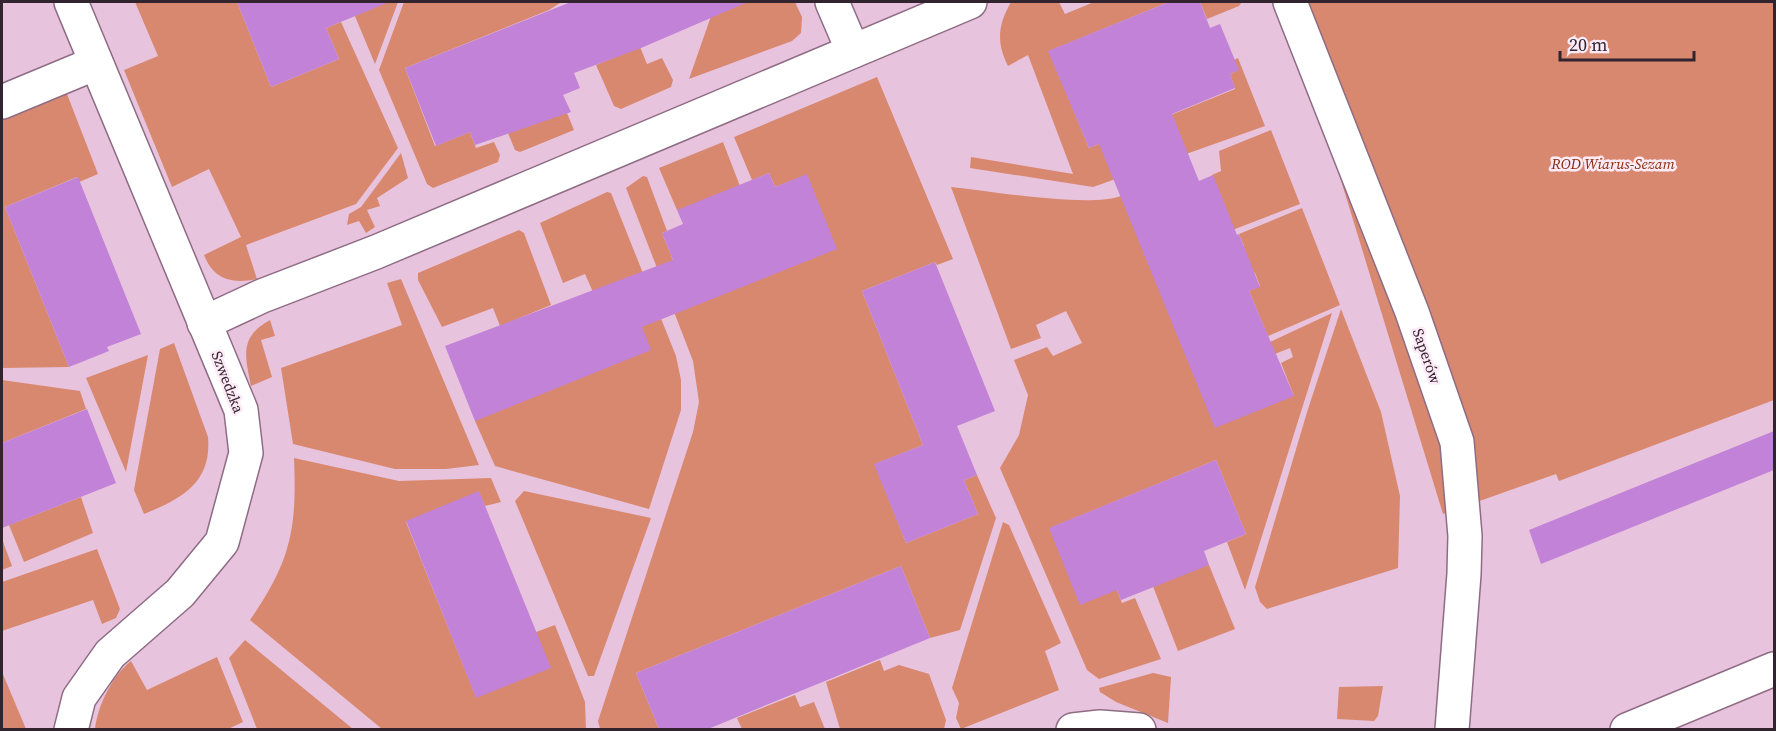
<svg xmlns="http://www.w3.org/2000/svg" width="1776" height="731" font-family="'Source Serif 4',serif">
<style>
.green{fill:#d98870}
.building{fill:#c282d7}
.lines{fill:none;stroke-linecap:round;stroke-linejoin:round}
.minor-casing{stroke:#8e6c84;stroke-width:36}
.minor{stroke:#fff;stroke-width:33}
.labels{text-anchor:middle;dominant-baseline:central;stroke-width:5;stroke-linejoin:round;paint-order:stroke}
.park-label{font-size:15px;font-style:italic;fill:#892b0a;stroke:#fdeaf7}
.street-label{font-size:15px;fill:#32242e;stroke:#fdeaf7}
</style>
<rect width="100%" height="100%" fill="#e8c3dd"/>
<!-- green -->
<g class="green">
<path d="M 135,2 L 237,2 L 271,87 L 339,59 L 326,28 L 341,22 L 398,148 L 356,204 L 246,245 L 257,279 C 232,284 214,280 204,255 L 241,237 L 209,169 L 172,187 L 124,70 L 158,56 Z"/>
<path d="M 349,2 L 398,2 L 375,64 Z"/>
<path d="M 404,2 L 560,3 L 549,10 L 405,68 L 435,146 L 470,132 L 476,148 L 494,142 L 500,155 L 498,162 L 433,188 L 427,184 L 379,70 Z"/>
<path d="M 716,2 L 795,2 L 802,17 L 801,33 L 792,41 L 689,79 Z"/>
<path d="M 1011,2 L 1059,2 L 1065,14 L 1094,2 L 1169,2 L 1049,51 L 1089,148 L 1235,89 L 1230,74 L 1238,70 L 1234,60 L 1238,58 L 1265,126 L 1093,187 L 970,168 L 971,157 L 1073,174 L 1028,55 L 1008,66 C 996,42 998,25 1011,2 Z"/>
<path d="M 1200,2 L 1242,2 L 1239,6 L 1207,19 Z"/>
<path d="M 1293,2 L 1774,2 L 1774,400 L 1559,481 L 1556,474 L 1443,514 L 1299,43 Z"/>
<path d="M 640,47 L 647,64 L 662,58 L 673,80 L 671,87 L 621,109 L 614,106 L 596,65 Z"/>
<path d="M 877,77 L 953,259 L 937,265 L 935,262 L 862,291 L 923,445 L 875,464 L 906,543 L 978,514 L 964,480 L 977,475 L 996,518 L 960,630 L 930,638 L 901,566 L 636,673 L 659,729 L 600,729 L 598,721 L 693,432 L 699,402 L 693,361 L 626,188 L 643,176 L 647,177 L 667,231 L 662,233 L 692,307 L 807,175 L 775,187 L 769,173 L 752,180 L 734,137 Z"/>
<path d="M 60,92 L 67,94 L 98,174 L 79,182 L 77,177 L 5,207 L 69,367 L 2,368 L 2,116 Z"/>
<path d="M 567,113 L 574,130 L 520,152 L 515,150 L 502,119 Z"/>
<path d="M 1271,130 L 1300,204 L 1222,234 L 1212,175 L 1221,171 L 1219,151 Z"/>
<path d="M 723,142 L 745,199 L 677,210 L 659,168 Z"/>
<path d="M 401,153 L 408,178 L 377,198 L 380,206 L 367,210 L 375,227 L 366,233 L 359,221 L 347,225 L 349,214 L 361,207 Z"/>
<path d="M 951,187 C 990,191 1088,208 1121,196 L 1294,396 L 1281,363 L 1293,357 L 1290,348 L 1275,354 L 1270,342 L 1332,313 L 1245,590 L 1227,542 L 1246,534 L 1216,460 L 1050,528 L 1117,590 L 1122,603 L 1135,598 L 1161,659 L 1099,679 L 1087,670 L 1000,468 L 1019,435 L 1028,395 L 1014,360 L 1047,347 L 1053,356 L 1082,343 L 1066,311 L 1036,325 L 1041,338 L 1011,349 Z"/>
<path d="M 607,192 L 611,193 L 676,356 L 681,380 L 681,410 L 649,509 L 495,466 L 475,421 L 593,292 L 585,274 L 563,283 L 540,223 Z"/>
<path d="M 1302,208 L 1340,305 L 1268,336 L 1249,291 L 1260,286 L 1255,273 L 1231,252 L 1244,246 L 1239,234 Z"/>
<path d="M 519,230 L 524,233 L 551,305 L 500,326 L 493,308 L 442,327 L 418,280 L 418,273 Z"/>
<path d="M 401,279 L 479,465 L 446,469 L 395,469 L 293,444 L 281,368 L 402,325 L 387,283 Z"/>
<path d="M 1341,309 L 1381,412 L 1400,496 L 1398,568 L 1267,609 L 1260,602 L 1255,587 L 1308,409 Z"/>
<path d="M 270,320 L 275,336 L 261,340 L 272,377 L 251,386 C 245,356 239,337 270,320 Z"/>
<path d="M 174,343 L 208,437 C 212,483 181,499 144,514 L 134,490 L 160,349 Z"/>
<path d="M 148,355 L 126,472 L 86,378 Z"/>
<path d="M 2,380 L 80,391 L 86,409 L 2,443 Z"/>
<path d="M 294,458 L 399,481 L 491,478 L 501,502 L 485,506 L 479,492 L 406,522 L 476,697 L 536,632 L 555,625 L 585,702 L 586,729 L 382,729 L 250,620 C 291,561 297,529 294,458 Z"/>
<path d="M 524,491 L 651,518 L 594,676 L 588,676 L 515,501 Z"/>
<path d="M 81,497 L 93,533 L 24,562 L 9,525 Z"/>
<path d="M 1003,522 L 1009,525 L 1061,643 L 1045,651 L 1059,690 L 961,729 L 956,718 L 959,703 L 952,688 Z"/>
<path d="M 2,539 L 12,566 L 2,570 Z"/>
<path d="M 97,549 L 120,609 L 116,618 L 102,624 L 93,600 L 2,631 L 2,582 Z"/>
<path d="M 1209,565 L 1235,629 L 1178,651 L 1149,576 Z"/>
<path d="M 245,640 L 353,729 L 257,729 L 229,658 Z"/>
<path d="M 217,657 L 243,722 L 226,730 L 95,729 C 98,705 112,676 131,661 L 147,690 Z"/>
<path d="M 880,660 L 884,671 L 899,665 L 929,674 L 946,720 L 944,729 L 840,729 L 826,682 Z"/>
<path d="M 2,672 L 26,729 L 2,729 Z"/>
<path d="M 1153,673 L 1171,677 L 1168,723 L 1116,702 L 1100,692 L 1099,688 Z"/>
<path d="M 1383,686 L 1378,716 L 1374,721 L 1337,719 L 1339,687 Z"/>
<path d="M 795,695 L 800,707 L 814,702 L 825,729 L 742,729 L 737,718 Z"/>
</g>
<!-- building -->
<g class="building">
<path d="M 237,2 L 387,2 L 387,3 L 326,28 L 339,59 L 271,87 Z"/>
<path d="M 571,2 L 748,2 L 641,48 L 574,73 L 580,88 L 563,95 L 571,112 L 475,145 L 470,132 L 436,146 L 405,68 Z"/>
<path d="M 1169,2 L 1200,2 L 1210,28 L 1220,24 L 1239,70 L 1230,74 L 1235,88 L 1172,114 L 1199,181 L 1213,175 L 1237,235 L 1239,234 L 1260,287 L 1249,291 L 1294,396 L 1215,428 L 1099,144 L 1089,148 L 1048,51 Z"/>
<path d="M 769,173 L 775,187 L 807,174 L 837,249 L 642,327 L 651,350 L 475,421 L 445,346 L 673,260 L 662,233 L 683,224 L 677,210 Z"/>
<path d="M 78,177 L 141,334 L 107,347 L 109,351 L 69,367 L 5,207 Z"/>
<path d="M 935,262 L 995,411 L 957,426 L 977,475 L 964,480 L 978,514 L 906,543 L 874,464 L 923,445 L 862,291 Z"/>
<path d="M 87,409 L 116,483 L 2,528 L 2,443 Z"/>
<path d="M 1774,431 L 1774,470 L 1541,564 L 1529,530 Z"/>
<path d="M 1216,460 L 1246,534 L 1204,551 L 1209,565 L 1121,600 L 1117,590 L 1080,605 L 1049,528 Z"/>
<path d="M 479,491 L 551,668 L 476,698 L 406,521 Z"/>
<path d="M 901,566 L 930,638 L 708,729 L 659,729 L 636,673 Z"/>
</g>
<g class="lines">
<!-- minor casing -->
<g class="minor-casing">
<g id="minor">
<path d="M 832,2 L 853,51"/>
<path d="M 1290,2 L 1412,312 L 1457,442 L 1465,536 L 1464,574 L 1452,730"/>
<path d="M 2,102 L 96,63"/>
<path d="M 204,323 L 262,296 L 376,252 L 970,2"/>
<path d="M 71,730 L 79,698 L 110,654 L 180,593 L 222,542 L 246,453 L 241,410 L 71,2"/>
<path d="M 1073,730 L 1100,727 L 1139,730"/>
<path d="M 1627,730 L 1774,669"/>
</g>
</g>
<!-- minor -->
<use href="#minor" class="minor"/>
</g>
<g class="labels">
<!-- park labels -->
<g class="park-label">
<text x="1613" y="163">ROD Wiarus-Sezam</text>
</g>
<!-- street labels -->
<g class="street-label">
<text transform="translate(1427 356) rotate(71)">Saperów</text>
<text transform="translate(228 382) rotate(69)">Szwedzka</text>
</g>
</g>
<!-- border -->
<rect width="1776" height="731" fill="none" stroke="#32242e" stroke-width="6"/>
<!-- scale -->
<path d="M1560 51v9h134v-9" fill="none" stroke="#32242e" stroke-width="3"/>
<text x="1569" y="51" font-size="18" fill="#32242e" stroke="#fdeaf7" stroke-width="4.5" paint-order="stroke">20 m</text>
</svg>
